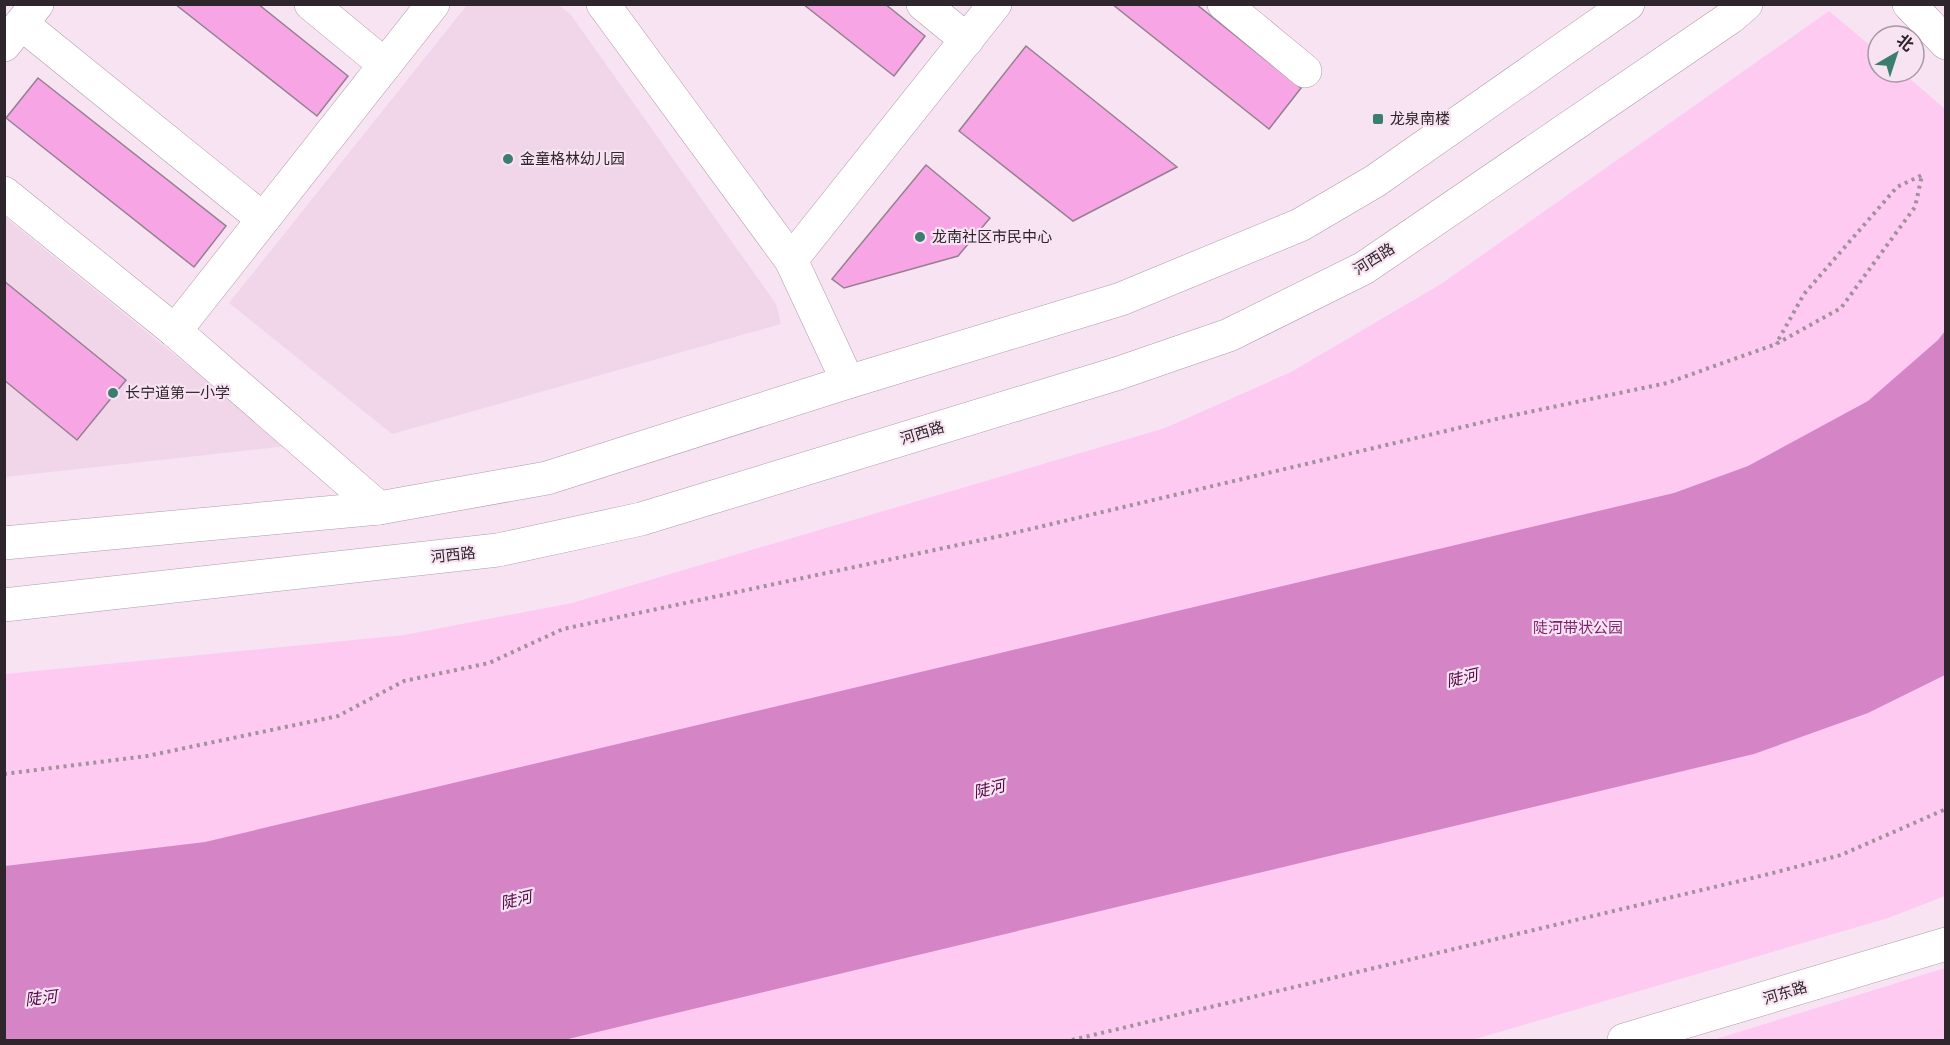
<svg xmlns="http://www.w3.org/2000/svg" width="1950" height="1045" font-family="'DejaVu Sans','Noto Sans SC',sans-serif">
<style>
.built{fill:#f1d6ea}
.green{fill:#fecaf2}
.water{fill:#d585c5}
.building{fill:#f8a5e6;stroke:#93818f;stroke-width:1.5}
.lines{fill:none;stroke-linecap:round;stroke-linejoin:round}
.minor-casing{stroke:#ae9caa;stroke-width:34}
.major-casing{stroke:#ae9caa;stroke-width:34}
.path{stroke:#a1919c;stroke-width:4;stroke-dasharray:3 4.5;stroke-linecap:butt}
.minor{stroke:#fff;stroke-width:33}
.major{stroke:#fff;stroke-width:33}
.poi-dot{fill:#3b7d6e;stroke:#f8e3f2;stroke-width:2}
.labels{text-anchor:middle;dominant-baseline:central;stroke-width:4.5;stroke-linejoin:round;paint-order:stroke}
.poi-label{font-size:15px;fill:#2e262c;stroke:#f8e3f2;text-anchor:start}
.street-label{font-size:15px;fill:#2e262c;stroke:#f8e3f2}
.park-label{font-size:15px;fill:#7d1f6f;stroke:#f8e3f2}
.water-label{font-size:16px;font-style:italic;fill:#520948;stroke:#f8e3f2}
</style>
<rect width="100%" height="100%" fill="#f8e3f2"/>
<!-- built -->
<g class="built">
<path d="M 559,5 L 571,15 L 776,304 L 781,324 L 392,434 L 229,303 L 467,5 Z"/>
<path d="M 5,217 L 287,446 L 5,477 Z"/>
</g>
<!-- green -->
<g class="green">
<path d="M 1829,11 L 1878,52 L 1878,72 L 1902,72 L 1945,109 L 1945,896 L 1888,918 L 1472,1040 L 5,1040 L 5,674 L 404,635 L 572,603 L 1165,428 L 1291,372 L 1441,284 Z"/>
<path d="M 1945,968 L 1945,1040 L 1713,1040 Z"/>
</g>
<!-- water -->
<path class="water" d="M 1945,331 L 1945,675 L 1868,713 L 1754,754 L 564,1040 L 5,1040 L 5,866 L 205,842 L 1674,493 L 1748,466 L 1868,401 L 1938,340 Z"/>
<!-- building -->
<g class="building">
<path d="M 175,4 L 258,4 L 348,76 L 317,116 Z"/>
<path d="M 803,4 L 885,4 L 925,36 L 894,76 Z"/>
<path d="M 1112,4 L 1196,4 L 1301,88 L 1269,129 Z"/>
<path d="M 1026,46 L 1177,167 L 1073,221 L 959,131 Z"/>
<path d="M 38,78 L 226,226 L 194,267 L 6,118 Z"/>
<path d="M 926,165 L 990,218 L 958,256 L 844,288 L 832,279 Z"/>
<path d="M 4,281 L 126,380 L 77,440 L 4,380 Z"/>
</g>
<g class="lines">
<!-- minor casing -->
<g class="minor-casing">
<g id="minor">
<path d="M 311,4 L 385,65"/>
<path d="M 603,4 L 791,260 L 848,382"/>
<path d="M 923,4 L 967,40"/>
<path d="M 1224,4 L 1305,71"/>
<path d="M 22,24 L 263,219"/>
<path d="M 4,45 L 37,4"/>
<path d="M 4,193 L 175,331 L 379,508"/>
<path d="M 791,260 L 995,4"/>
<path d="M 175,331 L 433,4"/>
<path d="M 1624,1040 L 1946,944"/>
</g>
</g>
<!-- major casing -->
<g class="major-casing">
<g id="major">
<path d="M 1909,4 L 1946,43"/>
<path d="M 4,543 L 379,508 L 547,478 L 848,382 L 1121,299 L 1300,225 L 1375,181 L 1628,4"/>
<path d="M 4,605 L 498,550 L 641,519 L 1119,373 L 1229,335 L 1364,268 L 1731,17 L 1746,4"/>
</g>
</g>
<!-- path -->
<g class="path">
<path d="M 4,774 L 147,756 L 338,716 L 404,681 L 489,663 L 563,629 L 1005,535 L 1505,417 L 1667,383 L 1776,344 L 1841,308 L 1915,207 L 1922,175 L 1897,187 L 1804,294 L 1776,344"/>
<path d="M 1072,1040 L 1769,874 L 1841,855 L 1946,809"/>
</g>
<!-- minor -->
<use href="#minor" class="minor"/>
<!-- major -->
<use href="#major" class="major"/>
</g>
<!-- markers -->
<g class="poi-dot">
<rect x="1372" y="113" width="12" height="12" rx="3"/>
<circle cx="508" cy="159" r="6"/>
<circle cx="920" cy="237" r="6"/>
<circle cx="113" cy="393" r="6"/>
</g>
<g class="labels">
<!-- poi labels -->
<g class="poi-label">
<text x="1390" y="119">龙泉南楼</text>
<text x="520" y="159">金童格林幼儿园</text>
<text x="932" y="237">龙南社区市民中心</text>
<text x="125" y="393">长宁道第一小学</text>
</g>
<!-- street labels -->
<g class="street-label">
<text transform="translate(1374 259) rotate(-32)">河西路</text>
<text transform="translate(922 433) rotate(-17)">河西路</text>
<text transform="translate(453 555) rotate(-6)">河西路</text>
<text transform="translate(1785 993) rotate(-17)">河东路</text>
</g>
<!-- park labels -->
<g class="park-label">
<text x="1578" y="628">陡河带状公园</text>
</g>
<!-- water labels -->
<g class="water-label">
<text transform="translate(1462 678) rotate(-13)">陡河</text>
<text transform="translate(989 789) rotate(-13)">陡河</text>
<text transform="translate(516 900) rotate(-13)">陡河</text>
<text transform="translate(41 998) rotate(-7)">陡河</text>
</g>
</g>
<!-- border -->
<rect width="1950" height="1045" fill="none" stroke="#2e262c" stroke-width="12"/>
<!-- north arrow -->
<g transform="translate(1896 54) rotate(39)"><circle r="28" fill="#f8e3f2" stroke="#a797a3" stroke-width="1.5"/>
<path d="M0-4.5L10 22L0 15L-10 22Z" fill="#3b7d6e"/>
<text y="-9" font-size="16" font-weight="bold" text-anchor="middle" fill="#2e262c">北</text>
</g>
</svg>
